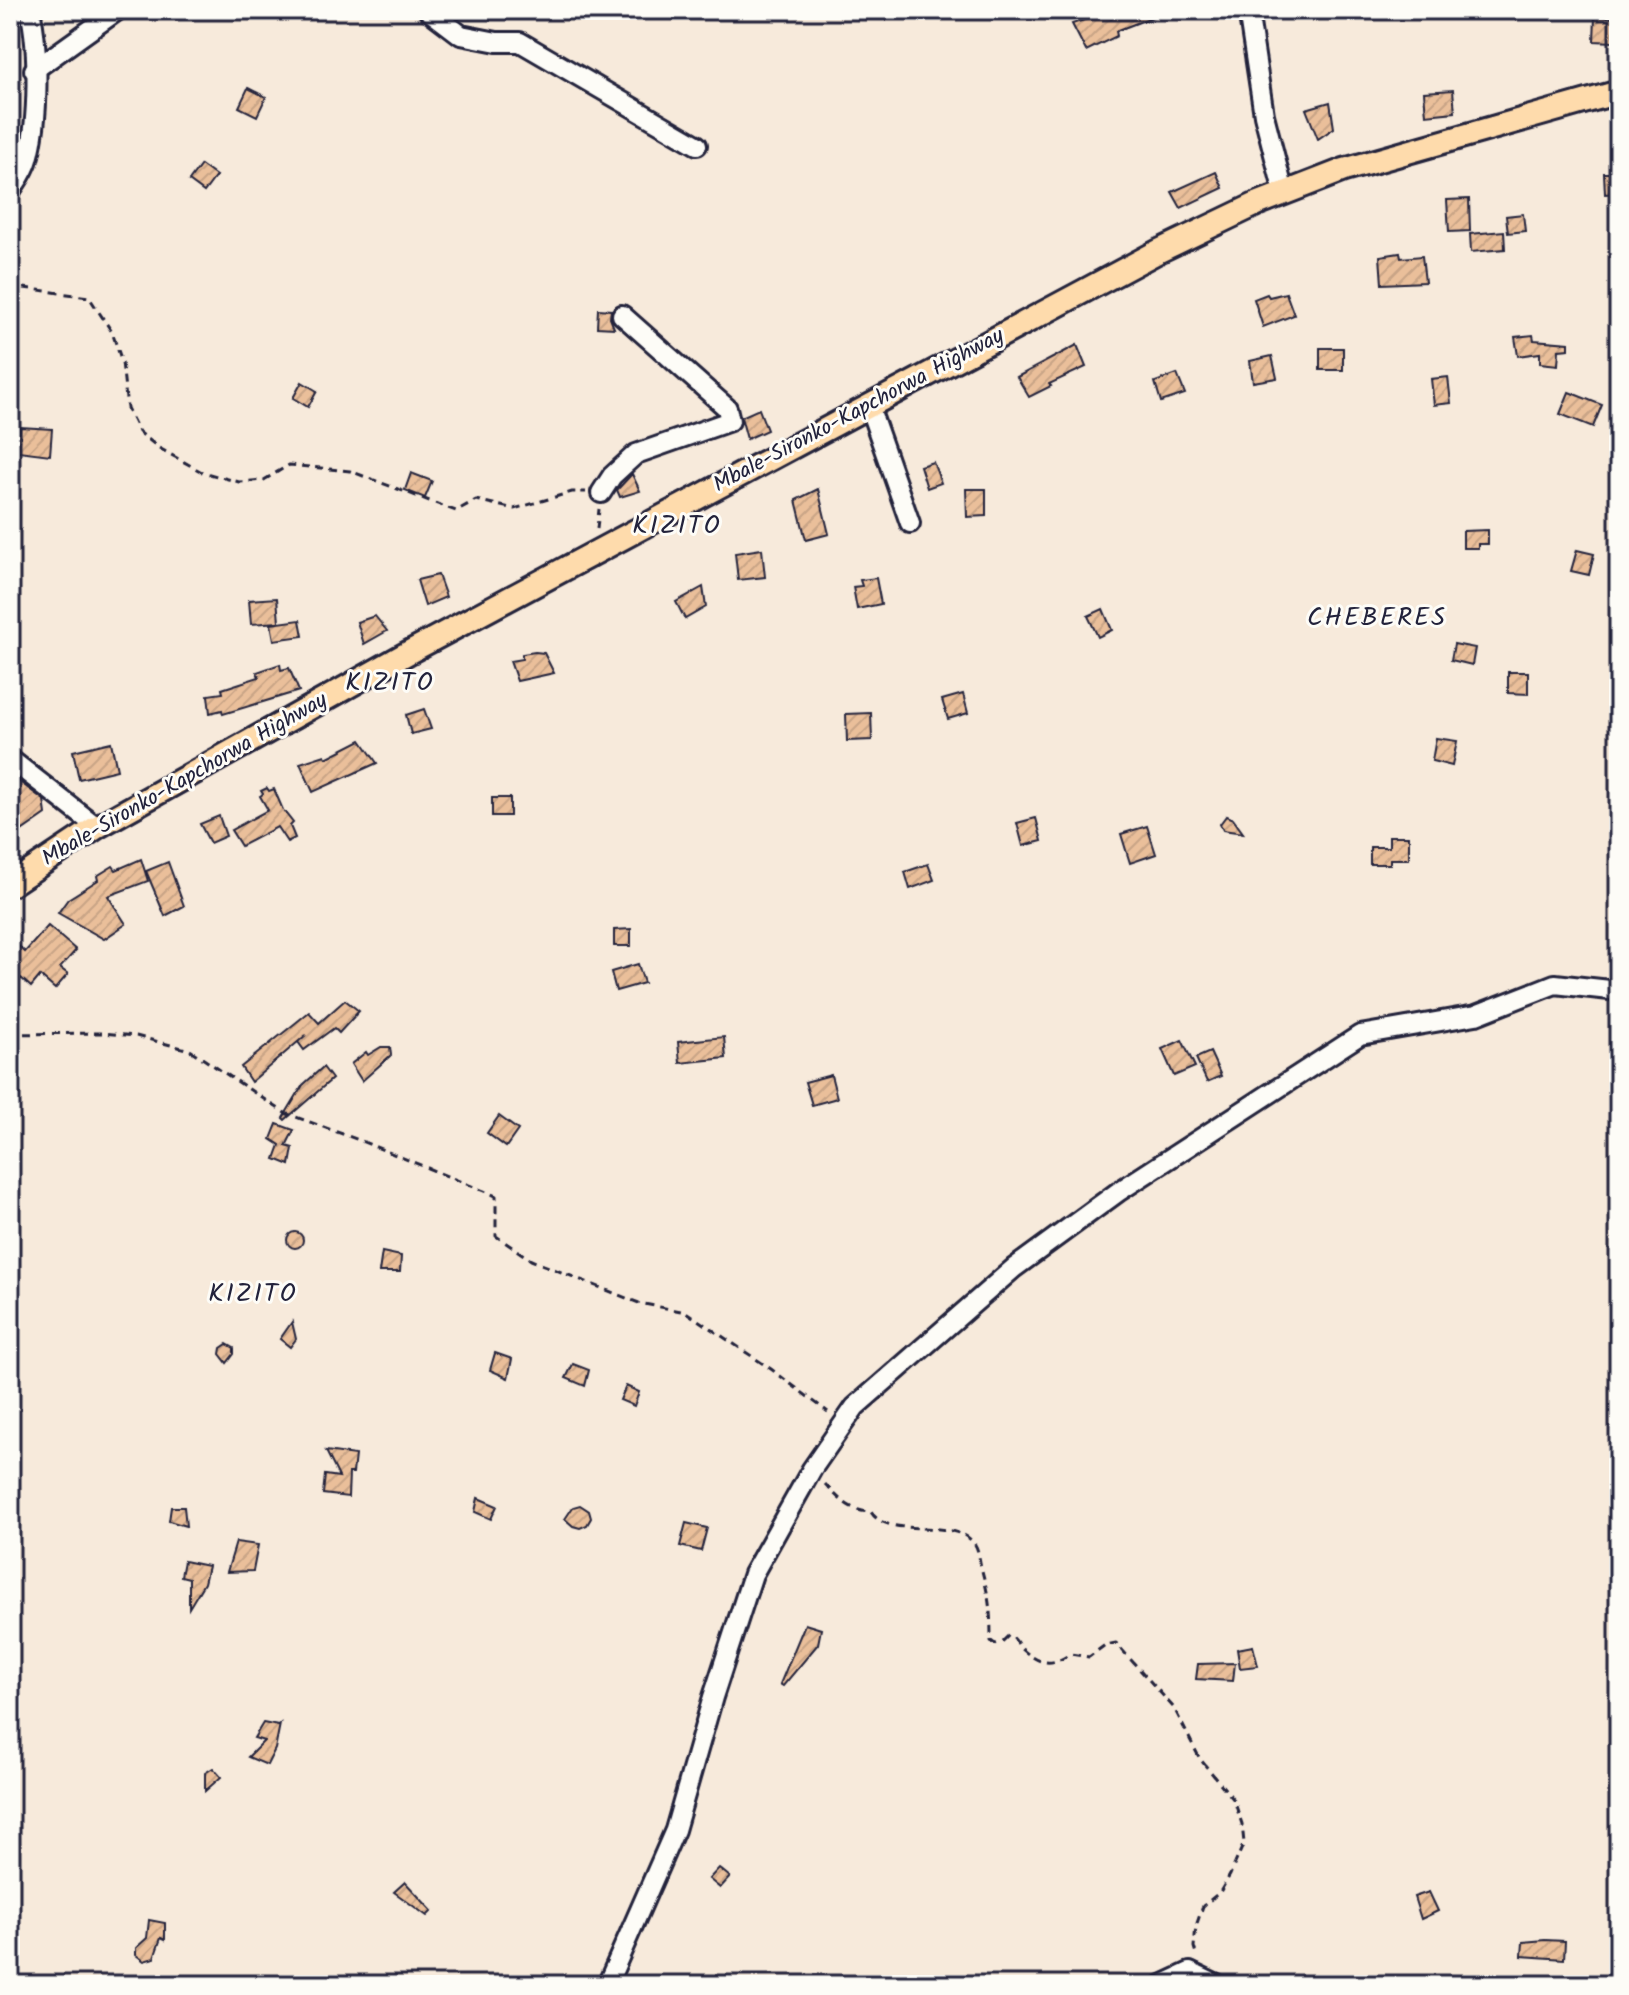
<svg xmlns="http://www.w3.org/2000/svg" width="1629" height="1995" font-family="Kalam,sans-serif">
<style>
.building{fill:url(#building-hatch);stroke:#22223b;stroke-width:2}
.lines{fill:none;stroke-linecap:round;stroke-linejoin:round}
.minor-casing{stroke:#22223b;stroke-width:24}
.major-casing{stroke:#22223b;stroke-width:28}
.path{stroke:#22223b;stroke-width:3;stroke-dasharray:8 6;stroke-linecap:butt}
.minor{stroke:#fdfcf7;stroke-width:18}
.major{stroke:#fedbac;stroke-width:22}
.labels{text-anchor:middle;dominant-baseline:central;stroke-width:6;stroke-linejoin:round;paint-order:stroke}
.street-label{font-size:22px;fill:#22223b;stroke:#fdfcf7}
.quarter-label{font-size:26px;letter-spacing:2px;fill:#22223b;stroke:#fdfcf7}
</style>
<defs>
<pattern id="building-hatch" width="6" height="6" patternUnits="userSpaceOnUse" patternTransform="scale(2)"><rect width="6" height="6" fill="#eabf9a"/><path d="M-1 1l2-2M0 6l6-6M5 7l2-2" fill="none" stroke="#c8a486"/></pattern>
</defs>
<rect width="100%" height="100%" fill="#f7eadb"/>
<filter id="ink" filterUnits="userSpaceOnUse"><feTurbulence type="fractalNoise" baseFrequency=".0125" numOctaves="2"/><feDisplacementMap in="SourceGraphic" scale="16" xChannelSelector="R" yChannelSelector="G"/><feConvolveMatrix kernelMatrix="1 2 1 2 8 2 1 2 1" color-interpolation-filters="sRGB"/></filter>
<g filter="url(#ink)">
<!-- building -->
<g class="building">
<path d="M 1129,10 L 1168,11 L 1116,31 L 1117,36 L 1086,51 L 1072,24 L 1108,12 L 1111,19 Z"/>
<path d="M 1595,17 L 1615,18 L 1614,42 L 1594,41 Z"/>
<path d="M 248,88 L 266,97 L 257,116 L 239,107 Z"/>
<path d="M 1453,90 L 1455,112 L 1426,115 L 1424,92 Z"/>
<path d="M 1330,102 L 1334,128 L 1318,139 L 1306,109 Z"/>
<path d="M 201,165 L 216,176 L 204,192 L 189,181 Z"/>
<path d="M 1216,172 L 1223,188 L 1181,208 L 1172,192 Z"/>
<path d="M 1604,173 L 1619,173 L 1619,193 L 1605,194 Z"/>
<path d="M 1469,199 L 1470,231 L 1449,232 L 1447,200 Z"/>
<path d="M 1523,214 L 1525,231 L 1508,233 L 1506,216 Z"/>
<path d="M 1504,231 L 1505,249 L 1471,252 L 1470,234 Z"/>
<path d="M 1400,253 L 1401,258 L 1422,256 L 1425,282 L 1382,284 L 1380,256 Z"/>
<path d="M 1286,293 L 1294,315 L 1263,327 L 1254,299 L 1267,294 L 1269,297 Z"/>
<path d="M 598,309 L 611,310 L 610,318 L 614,328 L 597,327 Z"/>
<path d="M 1533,335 L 1534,340 L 1569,343 L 1569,349 L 1559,350 L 1558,365 L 1540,363 L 1540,353 L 1518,356 L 1515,337 Z"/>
<path d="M 1077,345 L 1086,367 L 1049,384 L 1051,386 L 1029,397 L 1017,377 Z"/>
<rect x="1320" y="348" width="23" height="22"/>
<path d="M 1272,356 L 1277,378 L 1253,382 L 1250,361 Z"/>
<path d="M 1177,374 L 1185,394 L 1161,402 L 1155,382 Z"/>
<path d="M 1448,377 L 1451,403 L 1434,405 L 1431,379 Z"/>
<path d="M 302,382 L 317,391 L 308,407 L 293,398 Z"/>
<path d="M 1569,392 L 1602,405 L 1593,427 L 1560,414 Z"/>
<path d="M 759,409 L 767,430 L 747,439 L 741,417 Z"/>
<path d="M 20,427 L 52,429 L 50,455 L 18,451 Z"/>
<path d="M 933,462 L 941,483 L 927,488 L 920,466 Z"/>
<path d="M 411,473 L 432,481 L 425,498 L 405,490 Z"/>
<path d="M 632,474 L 640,491 L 620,497 L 617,490 Z"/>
<path d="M 818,489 L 829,534 L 806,540 L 796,500 Z"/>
<path d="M 966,489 L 986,489 L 986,516 L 967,517 Z"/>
<path d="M 1488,530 L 1488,544 L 1478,544 L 1478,548 L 1463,548 L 1463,531 Z"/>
<path d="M 762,549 L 765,577 L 738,580 L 735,553 Z"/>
<path d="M 1577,550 L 1594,554 L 1589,575 L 1571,571 Z"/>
<path d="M 438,575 L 446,597 L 425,606 L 417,580 Z"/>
<path d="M 876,578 L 881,604 L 857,609 L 853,587 L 862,586 L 860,580 Z"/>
<path d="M 703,587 L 706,607 L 685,619 L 676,602 Z"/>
<path d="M 277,598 L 279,622 L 251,624 L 249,600 Z"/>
<path d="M 1103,609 L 1112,630 L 1098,637 L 1088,616 Z"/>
<path d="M 375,616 L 387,631 L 364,644 L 357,622 Z"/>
<path d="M 300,620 L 303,636 L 274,640 L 271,624 Z"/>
<path d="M 1454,644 L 1475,648 L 1472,665 L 1451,660 Z"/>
<path d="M 535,652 L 544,653 L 554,673 L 517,681 L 510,661 L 522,659 L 522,654 Z"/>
<path d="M 280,664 L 281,670 L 289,668 L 299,691 L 223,714 L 222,710 L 210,713 L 208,695 L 223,693 L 222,689 L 259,677 L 257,672 Z"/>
<path d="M 1508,672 L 1528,672 L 1528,694 L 1508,693 Z"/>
<path d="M 963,694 L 968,713 L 948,719 L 942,700 Z"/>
<path d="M 424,709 L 431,729 L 411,734 L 406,715 Z"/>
<path d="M 871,713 L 872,740 L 847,741 L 846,714 Z"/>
<path d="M 1436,738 L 1457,741 L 1452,766 L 1432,761 Z"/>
<path d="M 361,740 L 377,763 L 313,792 L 300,763 L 325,755 L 326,758 Z"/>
<path d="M 111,742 L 117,770 L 79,779 L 73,751 Z"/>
<path d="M 10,775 L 44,800 L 46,814 L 10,839 Z"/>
<path d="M 267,788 L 269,791 L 274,789 L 283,810 L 293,823 L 290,826 L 295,838 L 287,842 L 277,827 L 241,846 L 231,830 L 268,810 L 260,796 L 263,794 L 261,791 Z"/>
<rect x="492" y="798" width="18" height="18"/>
<path d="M 219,816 L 226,836 L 210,843 L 200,824 Z"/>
<path d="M 1226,816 L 1233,819 L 1243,833 L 1223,830 L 1220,824 Z"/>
<path d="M 1036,818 L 1042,841 L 1023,846 L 1017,823 Z"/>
<path d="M 1147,826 L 1156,854 L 1130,863 L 1121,834 Z"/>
<path d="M 1389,836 L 1409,836 L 1409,859 L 1390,859 L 1390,864 L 1370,864 L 1370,847 L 1389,847 Z"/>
<path d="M 141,859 L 148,881 L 108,896 L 126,924 L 104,939 L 58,913 L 68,899 L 98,880 L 97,876 L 113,866 L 116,870 Z"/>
<path d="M 168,862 L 184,906 L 165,916 L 146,871 Z"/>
<path d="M 928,864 L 934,880 L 910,889 L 905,872 Z"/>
<path d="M 48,926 L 76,950 L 60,968 L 68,974 L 55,989 L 40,976 L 31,987 L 21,978 L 10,1004 L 10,938 L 25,952 Z"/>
<path d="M 631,929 L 631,946 L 614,946 L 614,930 Z"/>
<path d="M 638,964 L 644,983 L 616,991 L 611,972 Z"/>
<path d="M 345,1000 L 359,1011 L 339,1033 L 334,1028 L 304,1050 L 298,1042 L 306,1035 L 251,1082 L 241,1067 L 309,1012 L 319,1023 Z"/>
<path d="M 724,1037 L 726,1058 L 680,1063 L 678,1042 Z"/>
<path d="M 1182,1040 L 1195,1067 L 1174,1076 L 1162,1049 Z"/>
<path d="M 381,1047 L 390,1047 L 391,1055 L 362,1081 L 351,1064 L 366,1052 L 368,1055 Z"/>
<path d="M 1210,1052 L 1221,1076 L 1207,1082 L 1196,1058 Z"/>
<path d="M 323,1067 L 332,1079 L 285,1120 L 283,1118 L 303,1085 Z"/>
<path d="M 831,1075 L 837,1098 L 812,1105 L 805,1082 Z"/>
<path d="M 499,1116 L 518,1130 L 506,1147 L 487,1133 Z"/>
<path d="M 277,1124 L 294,1130 L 286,1146 L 293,1148 L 290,1165 L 275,1159 L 280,1145 L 271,1139 Z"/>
<circle cx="295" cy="1240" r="8"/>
<path d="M 382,1252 L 401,1256 L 400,1272 L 379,1272 Z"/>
<path d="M 292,1322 L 296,1339 L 290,1347 L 280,1339 Z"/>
<path d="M 227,1344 L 234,1348 L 234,1354 L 227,1363 L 220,1354 L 221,1348 Z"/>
<path d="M 495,1353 L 512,1359 L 508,1378 L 490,1370 Z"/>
<path d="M 573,1364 L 589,1370 L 585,1386 L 566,1378 Z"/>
<path d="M 626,1386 L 639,1392 L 634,1406 L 620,1400 Z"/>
<path d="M 326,1451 L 355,1455 L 353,1473 L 349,1473 L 348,1497 L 323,1494 L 325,1475 L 339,1477 Z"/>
<path d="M 478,1498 L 497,1506 L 491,1519 L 475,1512 Z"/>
<path d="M 580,1505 L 589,1511 L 591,1518 L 587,1525 L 580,1528 L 573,1526 L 565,1519 L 573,1507 Z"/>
<path d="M 171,1507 L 184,1507 L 186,1526 L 169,1521 Z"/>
<path d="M 686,1523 L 707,1528 L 701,1551 L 680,1546 Z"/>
<path d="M 236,1542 L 258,1545 L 253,1571 L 227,1572 Z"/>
<path d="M 184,1561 L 208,1566 L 204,1583 L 189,1608 L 189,1578 L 181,1576 Z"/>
<path d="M 805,1624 L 821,1629 L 818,1644 L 783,1686 L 780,1684 Z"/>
<path d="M 1253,1646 L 1258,1666 L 1240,1668 L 1237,1649 Z"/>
<path d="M 1235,1663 L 1233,1681 L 1196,1679 L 1198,1664 Z"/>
<path d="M 263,1723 L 278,1726 L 280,1724 L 275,1749 L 267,1765 L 248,1757 L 264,1741 L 254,1738 Z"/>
<path d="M 213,1768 L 221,1777 L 205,1791 L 205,1773 Z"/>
<path d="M 719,1868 L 730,1877 L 720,1888 L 709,1879 Z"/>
<path d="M 405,1882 L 432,1911 L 427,1916 L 394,1892 Z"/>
<path d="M 1429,1892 L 1438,1911 L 1421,1919 L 1414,1897 Z"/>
<path d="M 149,1920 L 165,1923 L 165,1940 L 161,1938 L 154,1958 L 144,1961 L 136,1955 L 136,1948 L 147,1938 Z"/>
<path d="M 1545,1940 L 1565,1941 L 1564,1959 L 1522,1956 L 1523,1942 Z"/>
</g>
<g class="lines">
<!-- minor casing -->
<g class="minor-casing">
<g id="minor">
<path d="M 428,10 L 461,35 L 497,42 L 520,42 L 697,145"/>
<path d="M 1248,10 L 1264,115 L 1284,193"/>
<path d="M 34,70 L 118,10"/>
<path d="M 10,192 C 16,182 25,171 28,159 C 39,121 39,49 30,10"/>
<path d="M 869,406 L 910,523"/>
<path d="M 601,493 L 612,476 L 636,454 L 730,421 L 727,408 L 622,315"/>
<path d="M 10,759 L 97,827"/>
<path d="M 607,1985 L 675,1830 L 713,1697 L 753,1574 L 812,1469 L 855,1407 L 1014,1268 L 1118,1192 L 1360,1035 L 1476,1015 L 1555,984 L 1619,991"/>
<path d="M 1162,1985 L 1190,1972 L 1217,1985"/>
</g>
</g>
<!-- major casing -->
<g class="major-casing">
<path id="major" d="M 10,885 L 97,827 L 413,650 L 1159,251 L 1259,203 L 1344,170 L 1619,92"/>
</g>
<!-- path -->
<g class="path">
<path d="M 10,286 L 89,297 L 112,332 L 122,362 L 127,408 L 139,432 L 159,448 L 202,472 L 239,482 L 264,480 L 289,465 L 350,471 L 456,511 L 476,500 L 514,509 L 572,492 L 586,492"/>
<path d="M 597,529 L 599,509"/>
<path d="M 10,1034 L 103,1033 L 136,1036 L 190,1050 L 285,1113 L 359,1140 L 496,1196 L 496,1236 L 531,1260 L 639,1303 L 686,1312 L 771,1369 L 828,1412"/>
<path d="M 825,1484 C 838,1498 851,1512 871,1512 C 888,1540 951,1516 974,1543 C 979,1550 979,1559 981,1567 C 989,1597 991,1609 991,1641 L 995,1644 L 1003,1641 L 1009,1635 C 1017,1639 1016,1643 1022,1649 C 1039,1664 1051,1667 1070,1654 L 1089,1657 L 1105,1645 L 1116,1643 L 1174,1708 L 1200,1759 L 1234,1800 L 1242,1824 L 1244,1843 L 1230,1875 L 1220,1892 L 1203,1906 L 1196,1926 L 1194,1947 L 1197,1957"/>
</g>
<!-- minor -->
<use href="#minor" class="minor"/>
<!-- major -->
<use href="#major" class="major"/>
</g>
</g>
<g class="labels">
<!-- street labels -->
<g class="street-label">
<text transform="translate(859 411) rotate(-28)">Mbale-Sironko-Kapchorwa Highway</text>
<text transform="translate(185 780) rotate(-30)">Mbale-Sironko-Kapchorwa Highway</text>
</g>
<!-- quarter labels -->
<g class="quarter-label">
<text x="677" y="526">KIZITO</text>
<text x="1377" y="618">CHEBERES</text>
<text x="390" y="683">KIZITO</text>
<text x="253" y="1294">KIZITO</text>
</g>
</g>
<!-- margin -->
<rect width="1629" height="1995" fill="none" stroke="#fdfcf7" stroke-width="40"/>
<rect x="20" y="20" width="1589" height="1955" fill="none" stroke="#22223b" stroke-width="3" filter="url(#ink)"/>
</svg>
